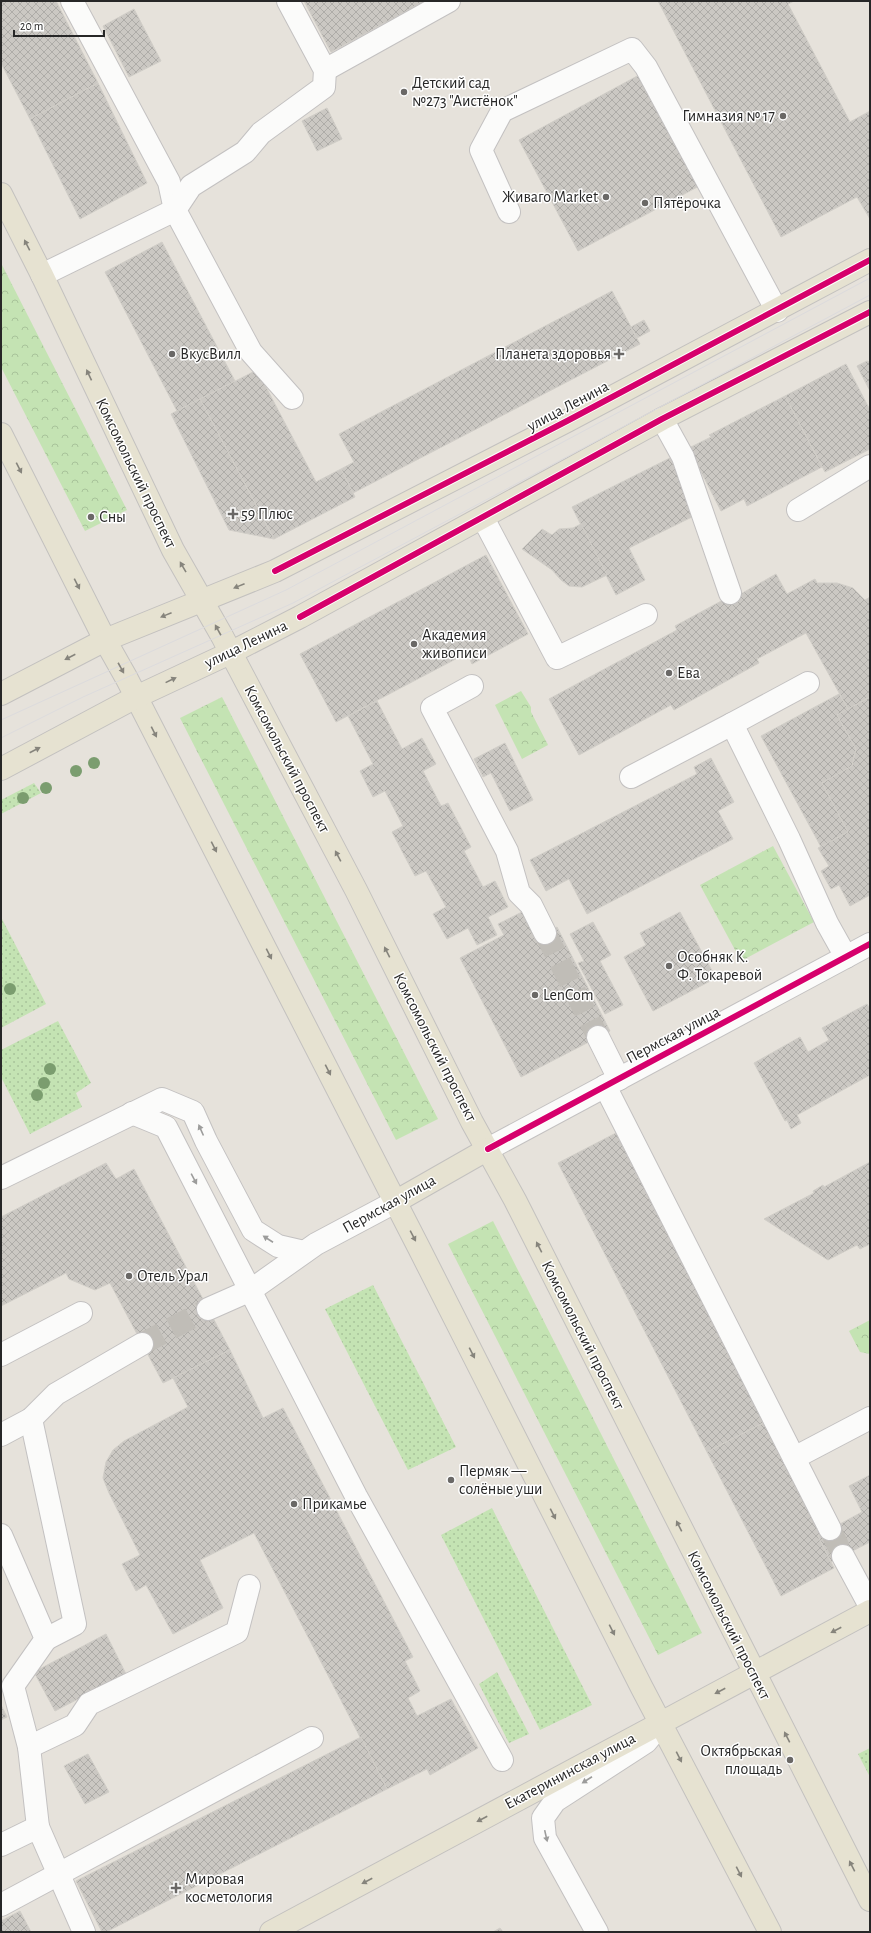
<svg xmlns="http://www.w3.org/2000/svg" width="871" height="1933" font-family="'Alegreya Sans',sans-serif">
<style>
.grass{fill:url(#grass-dots)}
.park{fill:url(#park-crowns)}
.building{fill:url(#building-cross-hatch);stroke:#d1cec8}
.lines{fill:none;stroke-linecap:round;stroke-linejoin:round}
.minor-tunnel{stroke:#c0bdb7;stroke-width:22;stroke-dasharray:22 11;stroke-linecap:butt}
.minor-casing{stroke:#c3c1c1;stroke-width:24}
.major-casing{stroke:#c3c1bf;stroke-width:24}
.minor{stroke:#fbfbfa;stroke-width:22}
.major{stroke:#e6e2d1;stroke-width:22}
.tram{stroke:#dcdbdd;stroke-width:1}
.cycleway-casing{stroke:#fff;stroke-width:8}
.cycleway{stroke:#d6006c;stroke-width:6}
.tree{fill:#7b9d6f}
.oneway{fill:#86847c}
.oneway2{fill:#9c9c9b}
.poi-dot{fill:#6a6866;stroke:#fff;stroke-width:1.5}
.labels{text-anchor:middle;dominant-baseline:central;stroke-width:3;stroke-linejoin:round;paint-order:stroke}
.poi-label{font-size:16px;fill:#272727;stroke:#fff;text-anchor:start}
.street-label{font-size:16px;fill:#272727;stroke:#fff}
</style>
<defs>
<pattern id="grass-dots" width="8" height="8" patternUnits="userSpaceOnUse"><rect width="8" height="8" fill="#c4e3b3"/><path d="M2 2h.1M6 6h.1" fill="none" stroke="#a8c39a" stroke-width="1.8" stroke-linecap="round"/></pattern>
<pattern id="park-crowns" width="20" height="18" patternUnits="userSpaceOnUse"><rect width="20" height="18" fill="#c4e3b3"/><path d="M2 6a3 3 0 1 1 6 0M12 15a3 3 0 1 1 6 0" fill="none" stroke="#a8c39a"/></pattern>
<pattern id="building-cross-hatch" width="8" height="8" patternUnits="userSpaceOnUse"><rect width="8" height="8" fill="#cbc8c3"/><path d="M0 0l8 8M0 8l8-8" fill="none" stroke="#aeaca8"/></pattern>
</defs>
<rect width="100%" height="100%" fill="#e6e2db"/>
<!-- grass -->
<g class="grass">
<path d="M 34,783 L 41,793 L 1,814 L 1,800 Z"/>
<path d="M 1,917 L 46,1004 L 1,1028 Z"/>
<path d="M 58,1021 L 91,1083 L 76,1093 L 82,1107 L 30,1134 L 1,1077 L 1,1050 Z"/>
<path d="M 373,1285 L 456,1447 L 408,1470 L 325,1309 Z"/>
<path d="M 492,1508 L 592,1705 L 540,1730 L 441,1535 Z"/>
<path d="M 497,1672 L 529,1734 L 509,1743 L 479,1684 Z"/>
<path d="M 870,1748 L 870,1777 L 858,1754 Z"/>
</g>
<!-- park -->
<g class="park">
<path d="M 1,263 L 127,510 L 85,531 L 1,367 Z"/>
<path d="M 521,691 L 531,707 L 531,712 L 548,745 L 522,759 L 495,705 Z"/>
<path d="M 222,697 L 438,1119 L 396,1140 L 180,718 Z"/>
<path d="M 773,846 L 814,922 L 741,961 L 700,885 Z"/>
<path d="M 493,1221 L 702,1633 L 658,1655 L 448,1244 Z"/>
<path d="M 870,1320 L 870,1354 L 860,1352 L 849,1331 Z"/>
</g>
<!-- building -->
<g class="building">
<path d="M 1,1 L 56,1 L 98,83 L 30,119 L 1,63 Z"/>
<path d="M 304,1 L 425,1 L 331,52 Z"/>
<path d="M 658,1 L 794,1 L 788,4 L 850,122 L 870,111 L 870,219 L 857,197 L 781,237 Z"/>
<path d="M 134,9 L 161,61 L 129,77 L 103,26 Z"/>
<path d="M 641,74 L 701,185 L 578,251 L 519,140 Z"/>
<path d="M 98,83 L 147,183 L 80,219 L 30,119 Z"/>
<path d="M 327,108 L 342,139 L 317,151 L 302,121 Z"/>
<path d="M 162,242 L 235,381 L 177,411 L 105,272 Z"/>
<path d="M 612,291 L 640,344 L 353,493 L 341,469 L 354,462 L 339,434 Z"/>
<path d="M 644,320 L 650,331 L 637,338 L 631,327 Z"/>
<path d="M 867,361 L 870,362 L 870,391 L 857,366 Z"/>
<path d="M 846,364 L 870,410 L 870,449 L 825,472 L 785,396 Z"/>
<path d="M 257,370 L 316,482 L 341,469 L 355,497 L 274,539 L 200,399 Z"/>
<path d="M 785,396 L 822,467 L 747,506 L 744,499 L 721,511 L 689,448 L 711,437 L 709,435 Z"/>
<path d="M 200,399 L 274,539 L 229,530 L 171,414 Z"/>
<path d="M 670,458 L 698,514 L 629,548 L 645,580 L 616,595 L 572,507 Z"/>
<path d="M 581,524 L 607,575 L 582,587 L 569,586 L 561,580 L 552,570 L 522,549 L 542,529 L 552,535 L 559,529 L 573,528 Z"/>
<path d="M 486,555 L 528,634 L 472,664 L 467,653 L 336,722 L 300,654 Z"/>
<path d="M 776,574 L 787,594 L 815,579 L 817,583 L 837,583 L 853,588 L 865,600 L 870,597 L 870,697 L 848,709 L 806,633 L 757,659 L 759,663 L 674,710 L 671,705 L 579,755 L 549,699 L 677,630 L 675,626 L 738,592 L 739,595 Z"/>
<path d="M 839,694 L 848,709 L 837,715 L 856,749 L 852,766 L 822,783 L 848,832 L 821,847 L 761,736 Z"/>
<path d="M 870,697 L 870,895 L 850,906 L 839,885 L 831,889 L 821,871 L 829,866 L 818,848 L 848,832 L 822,783 L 852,766 L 856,749 L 837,715 Z"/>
<path d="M 377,701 L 402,749 L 422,738 L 436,764 L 423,771 L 441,806 L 448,803 L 471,847 L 464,851 L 483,887 L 495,881 L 508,907 L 488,917 L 497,935 L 477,945 L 468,928 L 447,939 L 433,914 L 446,907 L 426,871 L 415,876 L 392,832 L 403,826 L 385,791 L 373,797 L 360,771 L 373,764 L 348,716 Z"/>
<path d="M 505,743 L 533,800 L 510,811 L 491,773 L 483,777 L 474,759 Z"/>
<path d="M 711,758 L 734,802 L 718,811 L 733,839 L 587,914 L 569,879 L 546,891 L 530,860 L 697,774 L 694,767 Z"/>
<path d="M 524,911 L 538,937 L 557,927 L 610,1031 L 521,1077 L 460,958 L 504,935 L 498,924 Z"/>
<path d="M 680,912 L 716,978 L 653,1011 L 624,957 L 646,945 L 640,933 Z"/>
<path d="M 593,922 L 611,955 L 600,961 L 623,1005 L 605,1014 L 578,963 L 584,961 L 570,934 Z"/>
<path d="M 867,1004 L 870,1009 L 870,1075 L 797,1115 L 801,1123 L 791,1129 L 787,1120 L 785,1121 L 754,1063 L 800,1037 L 808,1052 L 829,1040 L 822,1028 Z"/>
<path d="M 616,1133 L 765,1422 L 707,1452 L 558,1163 Z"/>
<path d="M 870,1162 L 870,1244 L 860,1249 L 857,1245 L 828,1260 L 764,1219 L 814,1193 L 813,1191 L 823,1185 L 824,1187 Z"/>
<path d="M 106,1163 L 116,1179 L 134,1169 L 230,1350 L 163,1383 L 110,1283 L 95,1290 L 69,1279 L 66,1273 L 1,1306 L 1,1217 Z"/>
<path d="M 230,1350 L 263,1418 L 283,1408 L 413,1657 L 405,1661 L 420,1691 L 408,1698 L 417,1716 L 451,1699 L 478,1748 L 430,1775 L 427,1769 L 387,1789 L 254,1533 L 200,1560 L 223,1608 L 173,1634 L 146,1585 L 136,1591 L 122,1564 L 140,1555 L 109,1493 L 103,1478 L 106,1462 L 113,1450 L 124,1441 L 188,1407 L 173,1378 Z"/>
<path d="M 765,1422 L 822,1534 L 818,1536 L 834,1568 L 781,1596 L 707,1452 Z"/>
<path d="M 870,1475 L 870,1542 L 831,1562 L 818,1536 L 862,1512 L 849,1486 Z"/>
<path d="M 106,1634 L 126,1674 L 55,1711 L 34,1672 Z"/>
<path d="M 1,1705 L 7,1717 L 1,1720 Z"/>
<path d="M 361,1737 L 387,1789 L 106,1932 L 102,1932 L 76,1881 Z"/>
<path d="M 88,1754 L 109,1792 L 85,1804 L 64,1766 Z"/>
<path d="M 20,1911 L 31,1932 L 1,1932 L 1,1921 Z"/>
<path d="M 500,1928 L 503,1932 L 493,1932 Z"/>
</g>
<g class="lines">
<!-- minor-tunnel -->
<g class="minor-tunnel">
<path d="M 545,933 L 598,1037"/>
<path d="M 142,1344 L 208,1309"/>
<path d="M 830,1529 L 843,1556"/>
</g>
<!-- minor casing -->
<g class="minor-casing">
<g id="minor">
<path d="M 72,1 L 169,182 L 175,210 L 251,352 L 292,398"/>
<path d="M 325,70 L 449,1"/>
<path d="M 509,212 L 481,150 L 502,111 L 632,49 L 646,67 L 777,311"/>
<path d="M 42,275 L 175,210 L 191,186 L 245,152 L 261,133 L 324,87 L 325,70 L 288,1"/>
<path d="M 662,419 L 683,457 L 730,593"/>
<path d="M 798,510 L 870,466"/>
<path d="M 483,518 L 557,658 L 646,615"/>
<path d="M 472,686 L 432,708 L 507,851 L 519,893 L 531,905 L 545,933"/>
<path d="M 732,724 L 808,683"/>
<path d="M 631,777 L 732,724 L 789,839 L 827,923 L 846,957"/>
<path d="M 598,1037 L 619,1079"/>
<path d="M 605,1086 L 830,1529"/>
<path d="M 132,1113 L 166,1127 L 356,1496 L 502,1760"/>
<path d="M 488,1149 L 870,944"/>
<path d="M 1,1178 L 162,1099 L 193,1112 L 206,1141 L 253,1230 L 278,1246 L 304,1252"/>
<path d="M 208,1309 L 251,1290 L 316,1244 L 395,1202"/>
<path d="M 1,1355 L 81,1313"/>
<path d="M 31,1419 L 75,1624 L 46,1639"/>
<path d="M 1,1435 L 31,1419 L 56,1394 L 142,1344"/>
<path d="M 794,1458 L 870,1418"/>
<path d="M 1,1535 L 46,1639 L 13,1686 L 29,1747 L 38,1827"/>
<path d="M 843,1556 L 870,1606"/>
<path d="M 29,1747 L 75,1725 L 89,1704 L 237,1632 L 249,1586"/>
<path d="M 1,1845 L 38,1827 L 84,1932"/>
<path d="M 1,1905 L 312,1738"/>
<path d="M 597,1932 L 545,1838 L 543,1818 L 555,1801 L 646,1742 L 655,1731"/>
</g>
</g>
<!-- major casing -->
<g class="major-casing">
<g id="major">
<path d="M 1,194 L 42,275 L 173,550 L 222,636 L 356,890 L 472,1122 L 515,1200 L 870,1900"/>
<path d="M 1,434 L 105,640 L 127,679 L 419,1248 L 642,1688 L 770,1932"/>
<path d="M 1,694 L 105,640 L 275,571 L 567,421 L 870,260"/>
<path d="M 1,769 L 136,697 L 230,653 L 300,617 L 662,419 L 870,312"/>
<path d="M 395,1202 L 488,1149"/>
<path d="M 271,1932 L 870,1611"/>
</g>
</g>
<!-- minor -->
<use href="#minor" class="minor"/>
<!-- major -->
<use href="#major" class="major"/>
<!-- tram -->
<g class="tram">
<path d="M 1,720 L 286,590 L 870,278"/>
<path d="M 1,738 L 83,697 L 293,603 L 870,295"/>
</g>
<!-- cycleway casing -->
<g class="cycleway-casing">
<g id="cycleway">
<path d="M 275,571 L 567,421 L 870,260"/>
<path d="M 300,617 L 662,419 L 870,312"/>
<path d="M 488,1149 L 870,944"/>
</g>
</g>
<!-- cycleway -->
<use href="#cycleway" class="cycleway"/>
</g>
<!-- trees -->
<g class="tree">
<circle cx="94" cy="763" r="6"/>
<circle cx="76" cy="771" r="6"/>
<circle cx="46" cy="788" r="6"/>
<circle cx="23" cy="798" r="6"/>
<circle cx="10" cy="989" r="6"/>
<circle cx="50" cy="1069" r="6"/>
<circle cx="44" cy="1083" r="6"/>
<circle cx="37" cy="1095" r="6"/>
</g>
<!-- one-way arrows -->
<defs><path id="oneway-solid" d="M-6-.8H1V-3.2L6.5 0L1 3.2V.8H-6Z"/></defs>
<g class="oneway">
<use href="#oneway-solid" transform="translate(27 245) rotate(-117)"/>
<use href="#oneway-solid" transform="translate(89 375) rotate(-115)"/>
<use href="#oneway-solid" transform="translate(19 468) rotate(63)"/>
<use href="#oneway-solid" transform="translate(183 567) rotate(-120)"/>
<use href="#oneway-solid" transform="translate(77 584) rotate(63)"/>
<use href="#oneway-solid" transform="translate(239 586) rotate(158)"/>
<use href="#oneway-solid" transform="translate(166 615) rotate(158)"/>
<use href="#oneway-solid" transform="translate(218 630) rotate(-119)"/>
<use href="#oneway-solid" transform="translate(70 657) rotate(153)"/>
<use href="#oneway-solid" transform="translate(121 668) rotate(61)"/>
<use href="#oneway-solid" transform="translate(171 680) rotate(-26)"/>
<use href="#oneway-solid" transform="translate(154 732) rotate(63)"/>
<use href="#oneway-solid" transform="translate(35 750) rotate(-27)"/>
<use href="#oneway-solid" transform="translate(214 847) rotate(63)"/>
<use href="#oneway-solid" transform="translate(338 856) rotate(-118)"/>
<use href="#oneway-solid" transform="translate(387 952) rotate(-117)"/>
<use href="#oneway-solid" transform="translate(269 954) rotate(63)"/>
<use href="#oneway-solid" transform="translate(328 1070) rotate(63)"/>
<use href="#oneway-solid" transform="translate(413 1236) rotate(62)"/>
<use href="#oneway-solid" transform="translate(539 1247) rotate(-117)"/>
<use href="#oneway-solid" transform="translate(472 1353) rotate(63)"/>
<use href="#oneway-solid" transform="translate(553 1514) rotate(63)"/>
<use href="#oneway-solid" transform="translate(679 1526) rotate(-117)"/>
<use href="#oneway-solid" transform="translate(612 1630) rotate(63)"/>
<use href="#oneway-solid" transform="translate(836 1630) rotate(152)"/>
<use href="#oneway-solid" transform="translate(720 1691) rotate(152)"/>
<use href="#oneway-solid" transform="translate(787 1737) rotate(-117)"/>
<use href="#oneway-solid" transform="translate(679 1757) rotate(63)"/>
<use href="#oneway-solid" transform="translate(482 1819) rotate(152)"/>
<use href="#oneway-solid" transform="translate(852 1866) rotate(-117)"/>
<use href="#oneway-solid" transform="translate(739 1872) rotate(63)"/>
<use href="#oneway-solid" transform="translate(367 1881) rotate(152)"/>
</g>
<g class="oneway2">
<use href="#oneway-solid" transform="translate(201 1130) rotate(-114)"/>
<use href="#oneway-solid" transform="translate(194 1179) rotate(62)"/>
<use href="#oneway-solid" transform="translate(268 1239) rotate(-147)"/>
<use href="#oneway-solid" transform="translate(587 1780) rotate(147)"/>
<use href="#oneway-solid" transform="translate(546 1836) rotate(77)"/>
</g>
<!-- markers -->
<g class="poi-dot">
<circle cx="404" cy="92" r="4"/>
<circle cx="783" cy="116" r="4"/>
<circle cx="606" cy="197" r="4"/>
<circle cx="645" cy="203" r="4"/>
<circle cx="172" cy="354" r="4"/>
<path d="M617 348h4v4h4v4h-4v4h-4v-4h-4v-4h4z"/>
<path d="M231 508h4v4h4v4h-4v4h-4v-4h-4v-4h4z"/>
<circle cx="91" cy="517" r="4"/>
<circle cx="414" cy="644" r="4"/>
<circle cx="669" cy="673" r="4"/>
<circle cx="669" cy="966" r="4"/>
<circle cx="535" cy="995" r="4"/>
<circle cx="129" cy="1276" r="4"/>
<circle cx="451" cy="1480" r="4"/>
<circle cx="294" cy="1504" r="4"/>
<circle cx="790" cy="1760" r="4"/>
<path d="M174 1882h4v4h4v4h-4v4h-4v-4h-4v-4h4z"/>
</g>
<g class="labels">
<!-- poi labels -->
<g class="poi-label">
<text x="412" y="83">Детский сад<tspan x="412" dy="18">№273 "Аистёнок"</tspan></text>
<text x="775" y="116" text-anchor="end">Гимназия № 17</text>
<text x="598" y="197" text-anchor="end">Живаго Market</text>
<text x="653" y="203">Пятёрочка</text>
<text x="180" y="354">ВкусВилл</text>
<text x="611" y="354" text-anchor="end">Планета здоровья</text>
<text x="241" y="514">59 Плюс</text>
<text x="99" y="517">Сны</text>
<text x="422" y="635">Академия<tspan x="422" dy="18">живописи</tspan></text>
<text x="677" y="673">Ева</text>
<text x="677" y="957">Особняк К.<tspan x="677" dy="18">Ф. Токаревой</tspan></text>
<text x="543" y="995">LenCom</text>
<text x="137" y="1276">Отель Урал</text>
<text x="459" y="1471">Пермяк —<tspan x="459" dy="18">солёные уши</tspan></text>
<text x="302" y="1504">Прикамье</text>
<text x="782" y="1751" text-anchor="end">Октябрьская<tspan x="782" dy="18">площадь</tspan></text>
<text x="185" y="1879">Мировая<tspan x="185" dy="18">косметология</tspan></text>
</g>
<!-- street labels -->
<g class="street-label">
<text transform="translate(568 406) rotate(-28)">улица Ленина</text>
<text transform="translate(136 473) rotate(64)">Комсомольский проспект</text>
<text transform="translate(246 644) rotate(-26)">улица Ленина</text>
<text transform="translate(287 759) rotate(62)">Комсомольский проспект</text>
<text transform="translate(673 1035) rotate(-28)">Пермская улица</text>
<text transform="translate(435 1047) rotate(63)">Комсомольский проспект</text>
<text transform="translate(389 1204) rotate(-29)">Пермская улица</text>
<text transform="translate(583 1335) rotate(63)">Комсомольский проспект</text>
<text transform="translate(729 1625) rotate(63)">Комсомольский проспект</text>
<text transform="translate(570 1771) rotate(-28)">Екатерининская улица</text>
</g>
</g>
<!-- border -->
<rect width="871" height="1933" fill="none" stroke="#272727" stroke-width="4"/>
<!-- scale -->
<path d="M14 30v6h90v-6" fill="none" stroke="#272727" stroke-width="2"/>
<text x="20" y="30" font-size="12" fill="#272727" stroke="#ffffff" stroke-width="3" paint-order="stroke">20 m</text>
</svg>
